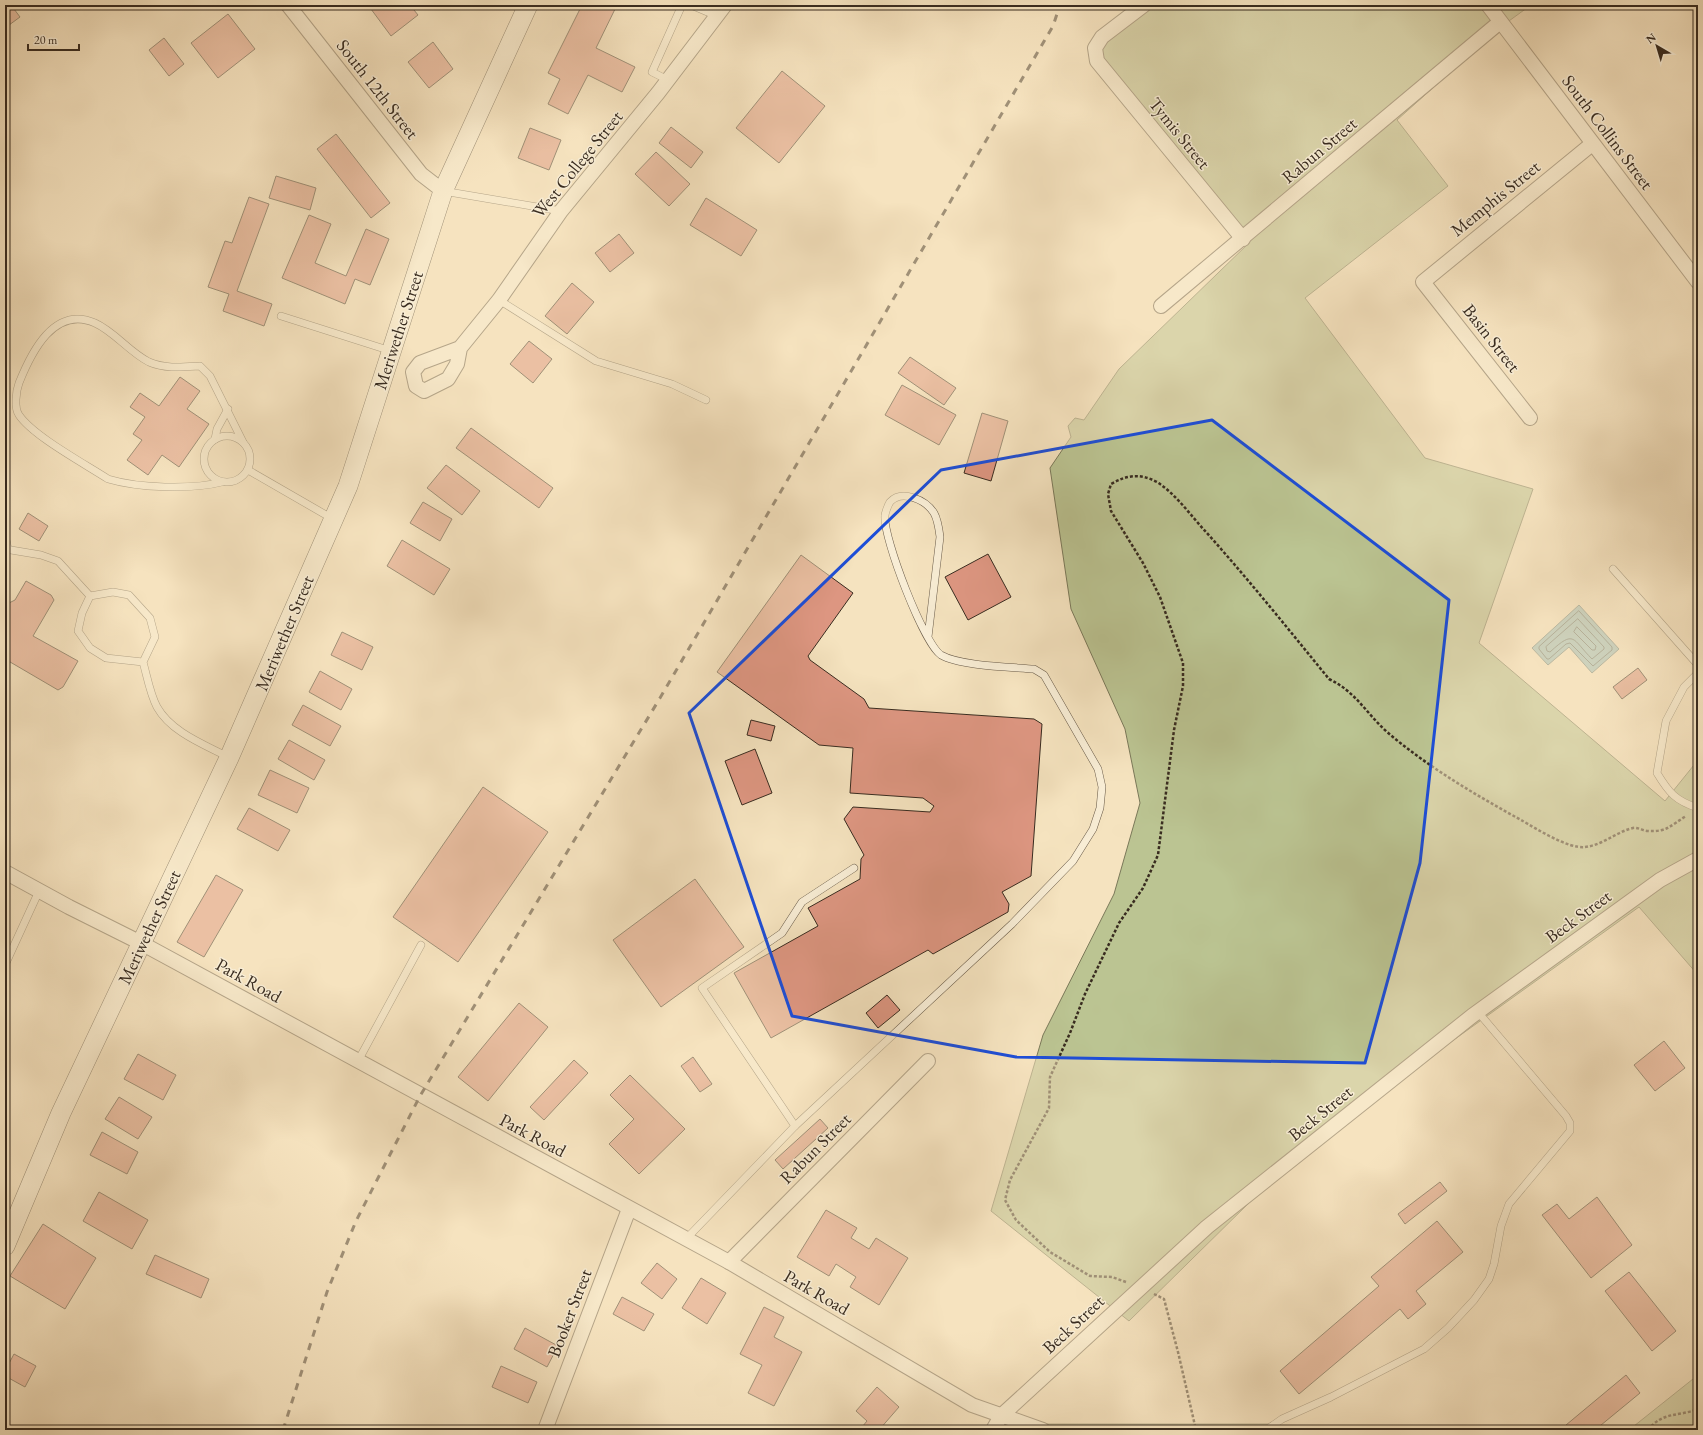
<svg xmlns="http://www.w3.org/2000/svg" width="1703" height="1435" font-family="'EB Garamond',serif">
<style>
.green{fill:#bbc492;stroke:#7a7859}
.water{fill:#9dbdb8;stroke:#75837b}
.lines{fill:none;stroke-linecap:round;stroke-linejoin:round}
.shore{stroke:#6b746c;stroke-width:1}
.building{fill:#dd9681;stroke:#392c20}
.lane-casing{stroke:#685a48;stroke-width:8}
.street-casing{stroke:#685a48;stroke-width:16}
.secondary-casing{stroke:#392c20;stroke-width:20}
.path{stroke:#392c20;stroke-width:2.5;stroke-dasharray:3 2;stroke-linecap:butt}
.lane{stroke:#f8edd5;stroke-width:7}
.street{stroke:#f8edd5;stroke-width:14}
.secondary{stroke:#f8edd5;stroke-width:19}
.rail{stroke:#392c20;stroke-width:3;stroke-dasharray:7 7;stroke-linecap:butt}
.marked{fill:none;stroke:#1d4ed8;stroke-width:3;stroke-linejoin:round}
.labels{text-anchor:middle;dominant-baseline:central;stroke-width:3;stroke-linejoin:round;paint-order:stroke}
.street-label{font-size:18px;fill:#392c20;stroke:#f8edd5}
</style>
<rect width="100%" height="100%" fill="#f5e3bf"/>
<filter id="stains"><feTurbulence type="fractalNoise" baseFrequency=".005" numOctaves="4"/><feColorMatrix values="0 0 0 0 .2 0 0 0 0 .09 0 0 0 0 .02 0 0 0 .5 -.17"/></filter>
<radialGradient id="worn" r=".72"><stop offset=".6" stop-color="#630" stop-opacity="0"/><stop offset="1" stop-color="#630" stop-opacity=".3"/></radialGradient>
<!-- green -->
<g class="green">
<path d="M 1149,5 L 1531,5 L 1502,26 L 1397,120 L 1448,186 L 1305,298 L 1425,458 L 1533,489 L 1479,643 L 1665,801 L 1698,760 L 1698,975 L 1639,907 L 1310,1143 L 1129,1321 L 991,1211 L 1043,1035 L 1114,894 L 1140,803 L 1125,729 L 1071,609 L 1050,468 L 1071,437 L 1068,426 L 1075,418 L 1084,420 L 1119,369 L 1250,242 L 1095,47 Z"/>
<path d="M 1698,1375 L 1698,1430 L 1629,1430 Z"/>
<path d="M 1024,1424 L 1278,1424 L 1282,1430 L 1021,1430 Z"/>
</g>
<!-- water -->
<path class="water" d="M 1579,605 L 1619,649 L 1592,673 L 1569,647 L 1548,665 L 1532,648 Z"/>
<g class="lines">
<!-- shore -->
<g class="shore">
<path d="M 1579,611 L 1612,647 L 1612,650 L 1593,666 L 1570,643 L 1566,644 L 1549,659 L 1547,659 L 1539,649 L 1539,647 Z"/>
<path d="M 1578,619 L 1604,647 L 1604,649 L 1592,659 C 1572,639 1575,629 1550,652 L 1547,651 L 1546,647 Z"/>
<path d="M 1577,627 L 1596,646 L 1595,650 L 1592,650 L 1574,632 Z"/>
</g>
</g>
<!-- building -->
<g class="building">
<path d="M 5,5 L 11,5 L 20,17 L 5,28 Z"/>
<path d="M 368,5 L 410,5 L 418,15 L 391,36 Z"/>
<path d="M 582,5 L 617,5 L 596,48 L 635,67 L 622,92 L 588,75 L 568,114 L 548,104 L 560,79 L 548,73 Z"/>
<path d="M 228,14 L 255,49 L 218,78 L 191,43 Z"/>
<path d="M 164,38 L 184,64 L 169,76 L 149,50 Z"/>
<path d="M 433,42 L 453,69 L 429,88 L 408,62 Z"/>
<path d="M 782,71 L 825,106 L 779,163 L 736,128 Z"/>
<path d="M 671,127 L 703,152 L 691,168 L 659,143 Z"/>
<path d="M 530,128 L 561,140 L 549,170 L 518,158 Z"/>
<path d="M 336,134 L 390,203 L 371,218 L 317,149 Z"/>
<path d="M 656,152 L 690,184 L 669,206 L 635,174 Z"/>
<path d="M 276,176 L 316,188 L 310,210 L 269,198 Z"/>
<path d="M 249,197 L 269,204 L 237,291 L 272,304 L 264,326 L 223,311 L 229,294 L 208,287 L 225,241 L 232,243 Z"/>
<path d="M 706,198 L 757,230 L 741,256 L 690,225 Z"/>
<path d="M 309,215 L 331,224 L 315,263 L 346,276 L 366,229 L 389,239 L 370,285 L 355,279 L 345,304 L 282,278 Z"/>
<path d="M 619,234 L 634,253 L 610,272 L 595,253 Z"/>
<path d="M 572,283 L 594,302 L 567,334 L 545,316 Z"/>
<path d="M 529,341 L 552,359 L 533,383 L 510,364 Z"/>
<path d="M 910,357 L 956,388 L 944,405 L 898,373 Z"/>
<path d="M 180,377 L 200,391 L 187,409 L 209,424 L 179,467 L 162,455 L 148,475 L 127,460 L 142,440 L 133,434 L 145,417 L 130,407 L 140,393 L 159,406 Z"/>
<path d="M 902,385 L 956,415 L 939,445 L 885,415 Z"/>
<path d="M 982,413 L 1008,421 L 991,481 L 964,473 Z"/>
<path d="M 471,428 L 553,488 L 539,508 L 456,448 Z"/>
<path d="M 446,465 L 480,491 L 462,515 L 427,488 Z"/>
<path d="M 423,502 L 452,519 L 440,541 L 410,523 Z"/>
<path d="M 28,513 L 48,526 L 39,541 L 19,529 Z"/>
<path d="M 402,540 L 450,569 L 434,595 L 387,566 Z"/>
<path d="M 988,554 L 1011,597 L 968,620 L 945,577 Z"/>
<path d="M 801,555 L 853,593 L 808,656 L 810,660 L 864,699 L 869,708 L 1034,719 L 1042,724 L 1031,876 L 1002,892 L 1009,904 L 1008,912 L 933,954 L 928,950 L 771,1038 L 734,973 L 818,926 L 808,908 L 860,879 L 861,859 L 864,855 L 844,819 L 853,807 L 930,812 L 934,806 L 923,798 L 850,793 L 853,748 L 819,745 L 717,672 Z"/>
<path d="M 26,581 L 51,595 L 54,600 L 33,636 L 78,661 L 63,687 L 58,690 L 5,659 L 5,601 L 9,603 L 15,600 Z"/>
<path d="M 342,632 L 373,647 L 362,670 L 331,655 Z"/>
<path d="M 1638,668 L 1647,680 L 1622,699 L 1613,687 Z"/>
<path d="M 320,671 L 352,689 L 341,710 L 309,692 Z"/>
<path d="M 303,705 L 341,726 L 330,746 L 292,725 Z"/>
<path d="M 751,720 L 775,726 L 771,741 L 747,735 Z"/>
<path d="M 289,740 L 325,760 L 314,780 L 278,759 Z"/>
<path d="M 755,749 L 772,793 L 742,805 L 725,761 Z"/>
<path d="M 270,770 L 309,788 L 297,813 L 258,795 Z"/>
<path d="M 483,787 L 548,832 L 458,962 L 393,917 Z"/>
<path d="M 249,808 L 290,830 L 278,851 L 237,829 Z"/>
<path d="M 216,875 L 243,890 L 204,957 L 177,942 Z"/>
<path d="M 695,879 L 744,947 L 661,1007 L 613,940 Z"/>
<path d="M 887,995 L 900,1010 L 878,1028 L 866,1013 Z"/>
<path d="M 519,1003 L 548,1027 L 488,1101 L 458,1077 Z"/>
<path d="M 1664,1041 L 1685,1068 L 1655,1091 L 1634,1065 Z"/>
<path d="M 138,1054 L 176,1075 L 163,1100 L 124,1079 Z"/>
<path d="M 693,1057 L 712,1084 L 700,1092 L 681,1066 Z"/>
<path d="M 574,1060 L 588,1073 L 544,1120 L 530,1107 Z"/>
<path d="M 630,1075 L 685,1129 L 639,1174 L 609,1144 L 634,1119 L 610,1095 Z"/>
<path d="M 119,1097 L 152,1117 L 138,1139 L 105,1119 Z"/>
<path d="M 820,1119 L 828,1128 L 783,1169 L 775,1160 Z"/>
<path d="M 102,1132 L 138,1152 L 127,1174 L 90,1155 Z"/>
<path d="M 1440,1182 L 1447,1191 L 1405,1224 L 1398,1214 Z"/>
<path d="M 99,1192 L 148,1220 L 132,1249 L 83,1221 Z"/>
<path d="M 1597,1197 L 1632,1245 L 1591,1278 L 1542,1215 L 1557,1204 L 1569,1219 Z"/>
<path d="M 826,1210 L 857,1228 L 851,1238 L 869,1249 L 876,1238 L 908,1258 L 879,1305 L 850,1287 L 856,1277 L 836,1264 L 829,1276 L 797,1257 Z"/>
<path d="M 1437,1221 L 1463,1252 L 1416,1291 L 1426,1304 L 1408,1319 L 1400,1309 L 1299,1394 L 1280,1371 L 1379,1286 L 1371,1277 Z"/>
<path d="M 43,1224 L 96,1258 L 65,1309 L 10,1276 Z"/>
<path d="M 155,1255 L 209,1279 L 201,1298 L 146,1274 Z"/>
<path d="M 657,1263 L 677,1279 L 662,1299 L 641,1283 Z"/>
<path d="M 1629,1272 L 1676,1331 L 1652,1351 L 1605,1291 Z"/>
<path d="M 701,1278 L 726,1293 L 707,1324 L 682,1308 Z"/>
<path d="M 622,1297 L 654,1314 L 644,1331 L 613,1314 Z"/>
<path d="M 764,1307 L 784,1317 L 774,1337 L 802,1352 L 774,1406 L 748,1393 L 762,1365 L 740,1354 Z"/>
<path d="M 525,1328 L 558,1346 L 547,1367 L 514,1349 Z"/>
<path d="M 14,1354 L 36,1366 L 25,1387 L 5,1376 L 5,1371 Z"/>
<path d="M 501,1366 L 537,1382 L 528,1403 L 492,1387 Z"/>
<path d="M 1626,1375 L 1640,1393 L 1595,1430 L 1570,1430 L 1566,1425 Z"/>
<path d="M 877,1387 L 899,1407 L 879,1430 L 866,1430 L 862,1427 L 867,1421 L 856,1411 Z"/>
</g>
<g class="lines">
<!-- lane casing -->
<g class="lane-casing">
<g id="lane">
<path d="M 691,5 L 717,16"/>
<path d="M 668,80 L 652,72 L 682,5"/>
<path d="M 443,191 L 561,211"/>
<path d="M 499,300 L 596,361 L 672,384 L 706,400"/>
<path d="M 281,316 L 391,351"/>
<circle cx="227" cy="459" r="23"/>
<path d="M 215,439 L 217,429 L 228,409"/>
<path d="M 248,470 L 333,519"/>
<path d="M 222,482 C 191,490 138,488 108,479 C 85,464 33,436 19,415 C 14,408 16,391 19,383 C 31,353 54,305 95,323 C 115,332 129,352 149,362 C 165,369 183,367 200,366 L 210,376 L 243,442"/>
<path d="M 5,535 L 8,549"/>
<path d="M 5,549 L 41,555 L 58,561 L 90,596"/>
<path d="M 1613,569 L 1698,665"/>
<path d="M 143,662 L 106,658 L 90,648 L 78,631 L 82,613 L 90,596 L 113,592 L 129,595 L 150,618 L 155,637 L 143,662 C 147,676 150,694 157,707 C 171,732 203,744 228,757"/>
<path d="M 1698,673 L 1684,687 L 1666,721 L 1657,773 C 1669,793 1676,801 1698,808"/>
<path d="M 5,965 L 39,891"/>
<path d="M 358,1061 L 421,945"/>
<path d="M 795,1126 L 1012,924 L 1073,861 L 1093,829 L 1100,808 L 1102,787 L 1098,769 L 1044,675 L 1034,669 C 1011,667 960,666 941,655 C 924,644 883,538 885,516 C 885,513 888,505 890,502 C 902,489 926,500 934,513 C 938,520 939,529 940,537 L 928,637"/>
<path d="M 686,1239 L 795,1126 L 702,988 L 782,933 L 802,902 L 854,868"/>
<path d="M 1266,1430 L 1282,1419 L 1331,1397 L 1424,1349 L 1448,1328 L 1474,1300 L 1489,1279 L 1494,1264 L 1501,1226 L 1509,1204 L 1570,1131 L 1570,1123 L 1566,1116 L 1478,1012"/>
</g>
</g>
<!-- street casing -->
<g class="street-casing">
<g id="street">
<path d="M 288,5 L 421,174 L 443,191"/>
<path d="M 1144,5 L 1102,37 L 1095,48 L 1097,61 L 1243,239"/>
<path d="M 1488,5 L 1698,282"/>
<path d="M 1161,306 L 1500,22"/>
<path d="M 460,348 L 420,363 L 413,372 L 416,386 L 424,391 L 448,379 L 457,364 L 460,348 L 499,300 L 561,211 L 658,93 L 725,5"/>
<path d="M 1530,418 L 1423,282 L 1592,144"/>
<path d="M 5,872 L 69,907 L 141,943 L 729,1262 L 972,1405 L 1043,1430"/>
<path d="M 729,1262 L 928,1061"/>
<path d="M 545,1430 L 629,1209"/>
<path d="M 993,1430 L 1001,1416 L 1207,1227 L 1472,1016 L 1660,880 L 1698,859"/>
</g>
</g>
<!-- secondary casing -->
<g class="secondary-casing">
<path id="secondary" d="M 5,1246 L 61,1113 L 229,758 L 348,486 L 443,191 L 528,5"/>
</g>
<!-- path -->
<g class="path">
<path d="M 1126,1282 L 1112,1277 L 1090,1276 L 1050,1252 L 1016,1220 L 1005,1200 L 1010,1180 L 1049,1108 L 1050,1077 L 1070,1033 L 1085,994 L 1119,923 L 1143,888 L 1158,855 L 1174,730 L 1183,686 L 1183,663 L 1160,597 L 1143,563 L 1111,511 L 1108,494 L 1111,484 C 1127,475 1140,473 1157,482 C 1176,494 1191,516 1206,532 C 1249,580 1289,630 1329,679 C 1356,692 1366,713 1387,732 C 1428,767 1474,794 1521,820 C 1537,829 1568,849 1585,847 C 1603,845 1616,832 1633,828 C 1638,827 1643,831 1648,831 C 1667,832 1670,826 1686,816"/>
<path d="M 1154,1294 L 1164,1299 L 1178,1352 L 1196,1430"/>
<path d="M 1648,1430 C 1663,1411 1678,1417 1698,1409"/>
</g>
<!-- lane -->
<use href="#lane" class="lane"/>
<!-- street -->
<use href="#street" class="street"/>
<!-- secondary -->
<use href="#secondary" class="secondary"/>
<!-- rail -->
<path class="rail" d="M 283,1430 L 327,1292 L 356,1221 L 420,1096 L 660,698 L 1053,26 L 1060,5"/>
</g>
<!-- marked area -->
<path d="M0 0H1703V1435H0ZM 1212,420 L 1449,600 L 1420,863 L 1365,1063 L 1016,1057 L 792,1016 L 689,713 L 941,470 Z" fill="#f5e3bf" fill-opacity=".55" fill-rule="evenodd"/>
<path class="marked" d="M 1212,420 L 1449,600 L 1420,863 L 1365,1063 L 1016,1057 L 792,1016 L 689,713 L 941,470 Z"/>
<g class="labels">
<!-- street labels -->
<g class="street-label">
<text transform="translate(378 89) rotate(52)">South 12th Street</text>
<text transform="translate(1608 132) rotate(53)">South Collins Street</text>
<text transform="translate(1180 133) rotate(51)">Tymis Street</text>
<text transform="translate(1319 150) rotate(-40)">Rabun Street</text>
<text transform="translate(577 164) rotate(-51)">West College Street</text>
<text transform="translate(1495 198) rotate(-39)">Memphis Street</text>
<text transform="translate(398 330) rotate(-72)">Meriwether Street</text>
<text transform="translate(1492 338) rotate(52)">Basin Street</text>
<text transform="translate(284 633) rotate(-67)">Meriwether Street</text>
<text transform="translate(1578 916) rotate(-36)">Beck Street</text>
<text transform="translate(149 927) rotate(-65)">Meriwether Street</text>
<text transform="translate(249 980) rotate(29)">Park Road</text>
<text transform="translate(1320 1113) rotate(-39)">Beck Street</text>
<text transform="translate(533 1135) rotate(28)">Park Road</text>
<text transform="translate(815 1148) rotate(-45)">Rabun Street</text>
<text transform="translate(817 1292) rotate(30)">Park Road</text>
<text transform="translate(569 1313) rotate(-69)">Booker Street</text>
<text transform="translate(1073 1324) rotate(-43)">Beck Street</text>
</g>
</g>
<!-- margin -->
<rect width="1703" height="1435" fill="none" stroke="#f5e3bf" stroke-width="20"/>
<rect x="6" y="6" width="1691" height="1423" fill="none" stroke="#392c20" stroke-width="2"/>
<rect x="10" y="10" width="1683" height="1415" fill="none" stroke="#392c20"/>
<!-- north arrow -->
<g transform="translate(1657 46) rotate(322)" stroke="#f8edd5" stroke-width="3" paint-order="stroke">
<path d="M0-3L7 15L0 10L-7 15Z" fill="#392c20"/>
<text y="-6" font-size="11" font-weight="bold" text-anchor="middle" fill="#392c20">N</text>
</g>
<!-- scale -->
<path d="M28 44v6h51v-6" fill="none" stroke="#392c20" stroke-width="2"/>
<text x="34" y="44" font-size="12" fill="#392c20" stroke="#f8edd5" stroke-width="3" paint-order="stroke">20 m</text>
<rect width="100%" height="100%" filter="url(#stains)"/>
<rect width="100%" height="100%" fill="url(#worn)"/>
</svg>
